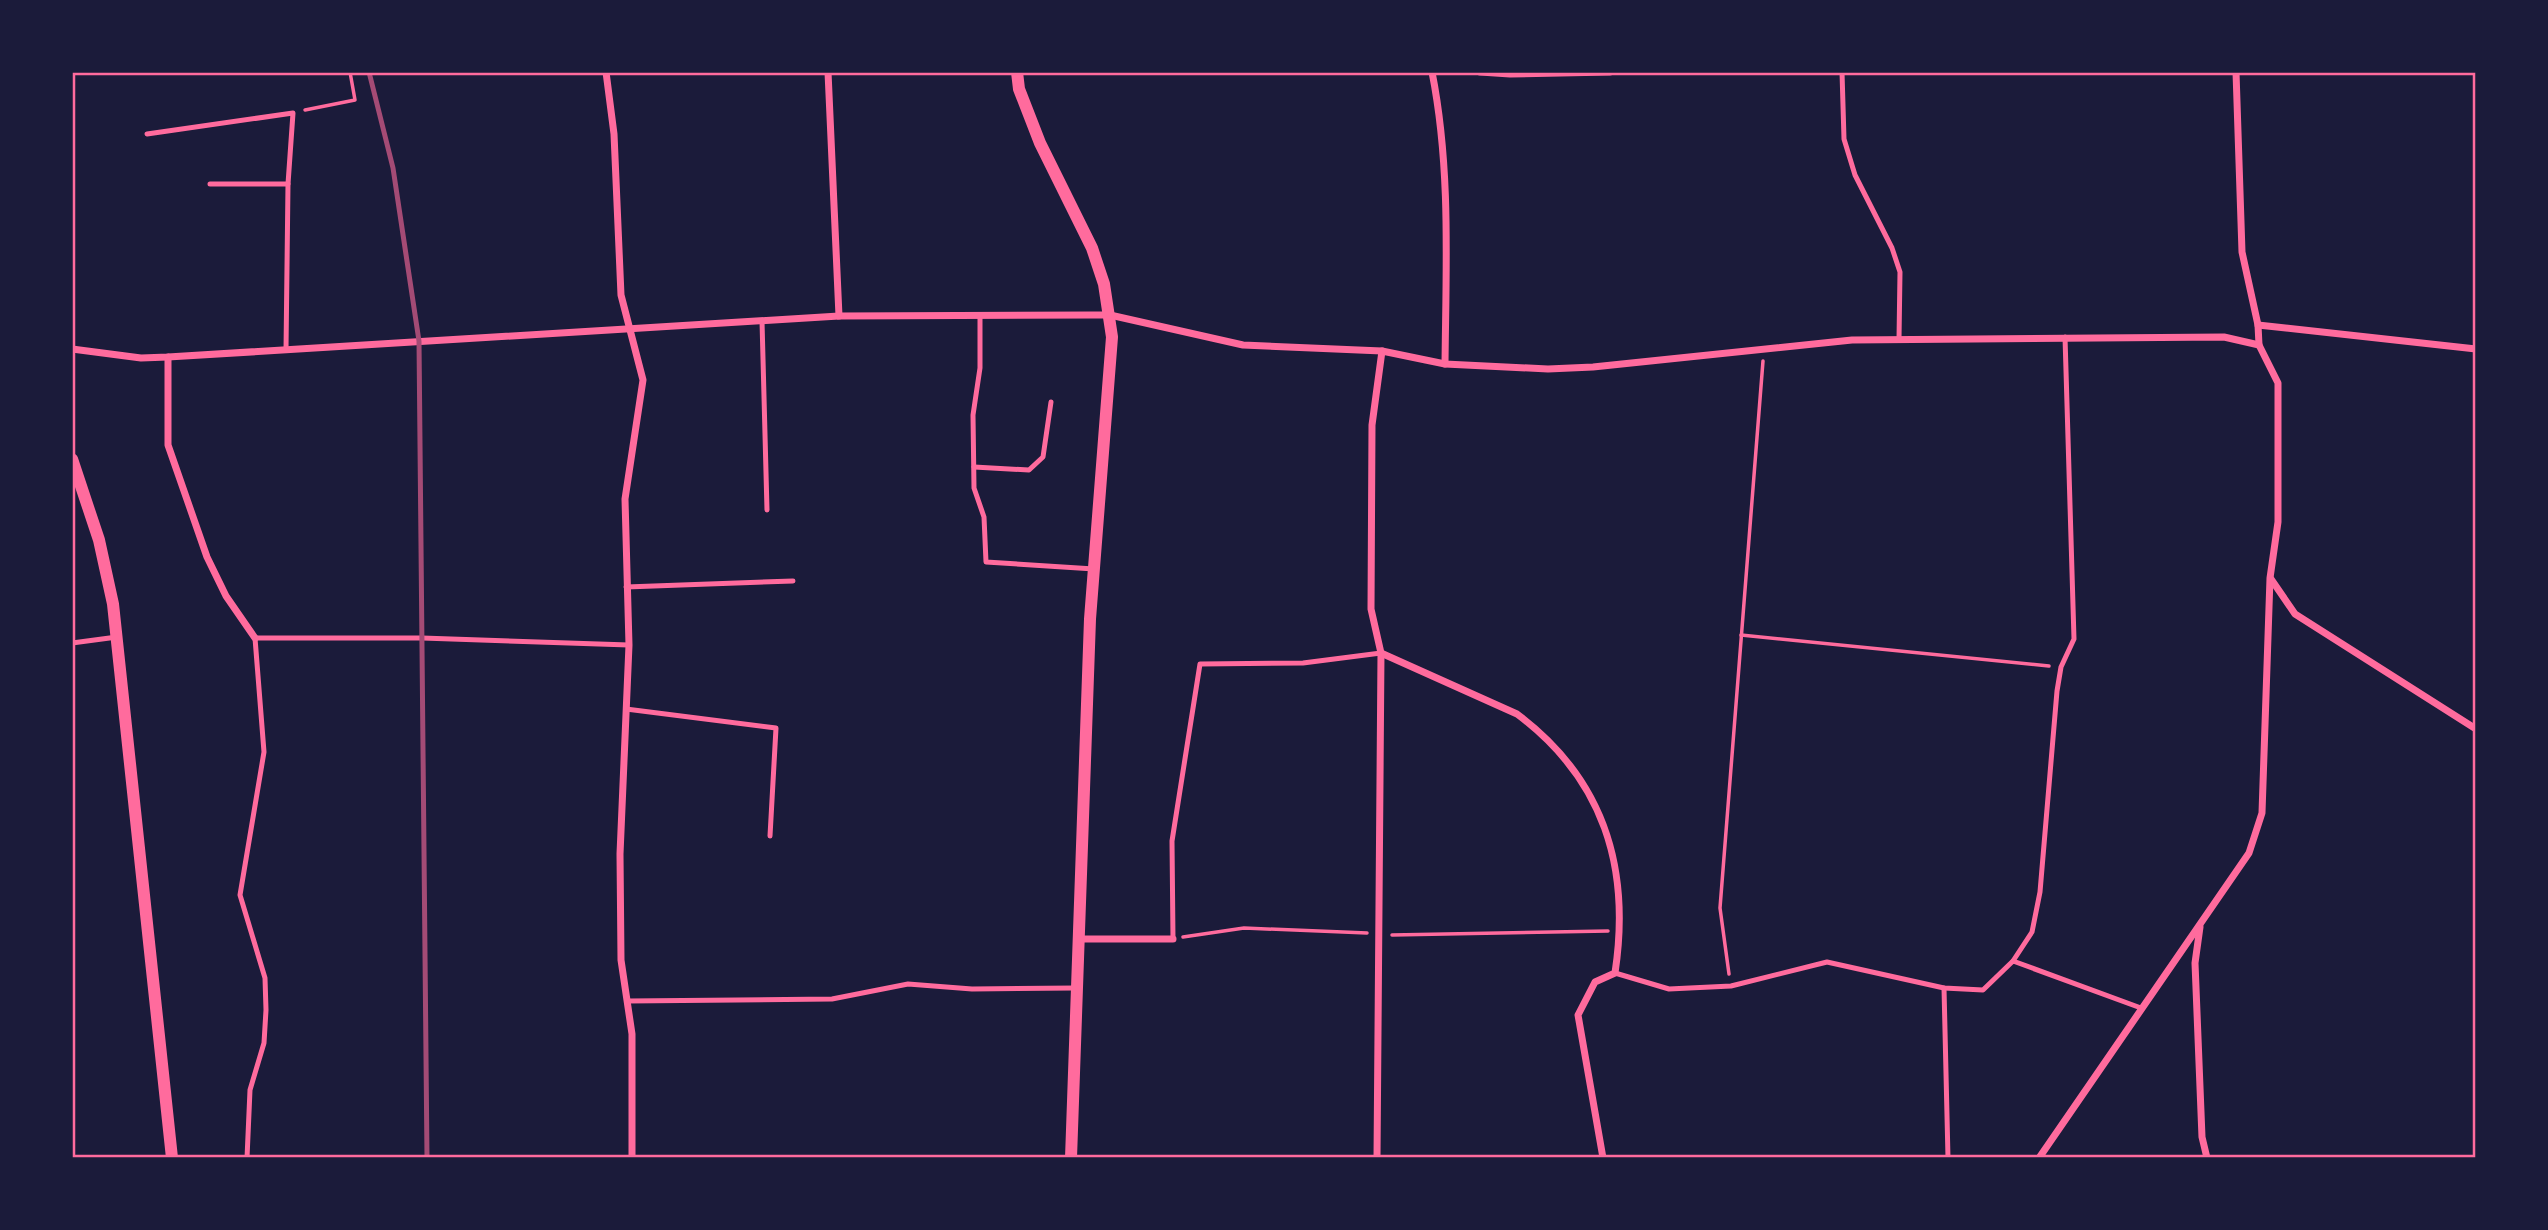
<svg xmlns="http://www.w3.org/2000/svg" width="2548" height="1230" font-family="Commissioner,sans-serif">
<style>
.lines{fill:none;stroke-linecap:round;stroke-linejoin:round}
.path{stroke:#ff6b9d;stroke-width:3.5}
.service{stroke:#ff6b9d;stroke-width:5}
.minor{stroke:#ff6b9d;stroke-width:7}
.tertiary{stroke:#ff6b9d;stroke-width:12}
.rail{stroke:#a44b75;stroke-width:5}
.neatline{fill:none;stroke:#ff6b9d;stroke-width:2.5}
</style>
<rect width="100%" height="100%" fill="#1b1b3a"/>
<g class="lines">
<!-- path -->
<g class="path">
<path d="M 305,110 L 355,100 L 350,72"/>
<path d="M 1741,635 L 2049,666"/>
<path d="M 1392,935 L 1608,931"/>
<path d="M 1183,937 L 1244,928 L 1367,933"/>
<path d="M 1729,974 L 1720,908 L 1763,361"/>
</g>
<!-- service -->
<g class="service">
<path d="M 1842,72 L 1844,139 L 1855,175 L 1892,248 L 1900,272 L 1899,339"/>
<path d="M 147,134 L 293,113 L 288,184"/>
<path d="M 210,184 L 288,184 L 286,350"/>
<path d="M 980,315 L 980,368 L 973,415 L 974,488 L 984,517 L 986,562 L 1094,569"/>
<path d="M 762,321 L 767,510"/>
<path d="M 974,467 L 1029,470 L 1043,457 L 1051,402"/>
<path d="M 626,587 L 793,581"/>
<path d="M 72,643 L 117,637"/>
<path d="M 626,709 L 776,728 L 770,836"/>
<path d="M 1173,939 L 1172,841 L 1200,664 L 1303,663 L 1381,653"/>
<path d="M 2013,961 L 2032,932 L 2040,892 L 2057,691 L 2061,667 L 2074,639 L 2065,337"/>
<path d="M 1615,973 L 1669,989 L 1731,986 L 1827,962 L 1944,988 L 1983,990 L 2013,961 L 2141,1008"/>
<path d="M 1944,988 L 1948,1158"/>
<path d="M 628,1001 L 832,999 L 908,984 L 972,989 L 1075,988"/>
<path d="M 247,1158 L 250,1090 L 264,1043 L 266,1010 L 265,978 L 240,895 L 264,752 L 255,638 L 422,638 L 629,645"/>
</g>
<!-- minor -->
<g class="minor">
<path d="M 606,72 L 614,134 L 621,295 L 643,380 L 625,499 L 629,645 L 620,854 L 621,960 L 632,1034 L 632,1158"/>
<path d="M 828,72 L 839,316"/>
<path d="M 1432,72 C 1451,168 1446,266 1445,364"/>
<path d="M 1480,72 L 1510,74 L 1610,72"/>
<path d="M 2258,325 L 2476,349"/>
<path d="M 72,349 L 141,358 L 168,357 L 839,316 L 1091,315 L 1110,315 L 1243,345 L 1382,351 L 1445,364 L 1548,369 L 1593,367 L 1852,340 L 2224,337 L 2259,345"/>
<path d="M 168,357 L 168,445 L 207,557 L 226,596 L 255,638"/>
<path d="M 2271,579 L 2295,614 L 2476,729"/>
<path d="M 1381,653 L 1517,714 C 1604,779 1631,867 1615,973 L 1595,982 L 1578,1015 L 1603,1158"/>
<path d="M 2200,927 L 2195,963 L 2202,1137 L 2207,1158"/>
<path d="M 1078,939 L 1173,939"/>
<path d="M 1377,1158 L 1381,653 L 1371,609 L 1372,425 L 1382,351"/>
<path d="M 2039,1158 L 2249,853 L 2262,813 L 2270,578 L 2278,522 L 2278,383 L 2259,345 L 2258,325 L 2242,252 L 2236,72"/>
</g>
<!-- tertiary -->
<g class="tertiary">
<path d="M 1017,72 L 1019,89 L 1040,143 L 1092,248 L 1104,284 L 1112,337 L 1090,619 L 1071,1158"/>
<path d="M 72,459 L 99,540 L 113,604 L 172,1158"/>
</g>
<!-- rail -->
<path class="rail" d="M 369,72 L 393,168 L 419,341 L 427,1158"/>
</g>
<!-- border -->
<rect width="2548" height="1230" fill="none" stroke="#1b1b3a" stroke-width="147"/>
<rect x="74" y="74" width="2400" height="1082" class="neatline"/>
</svg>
